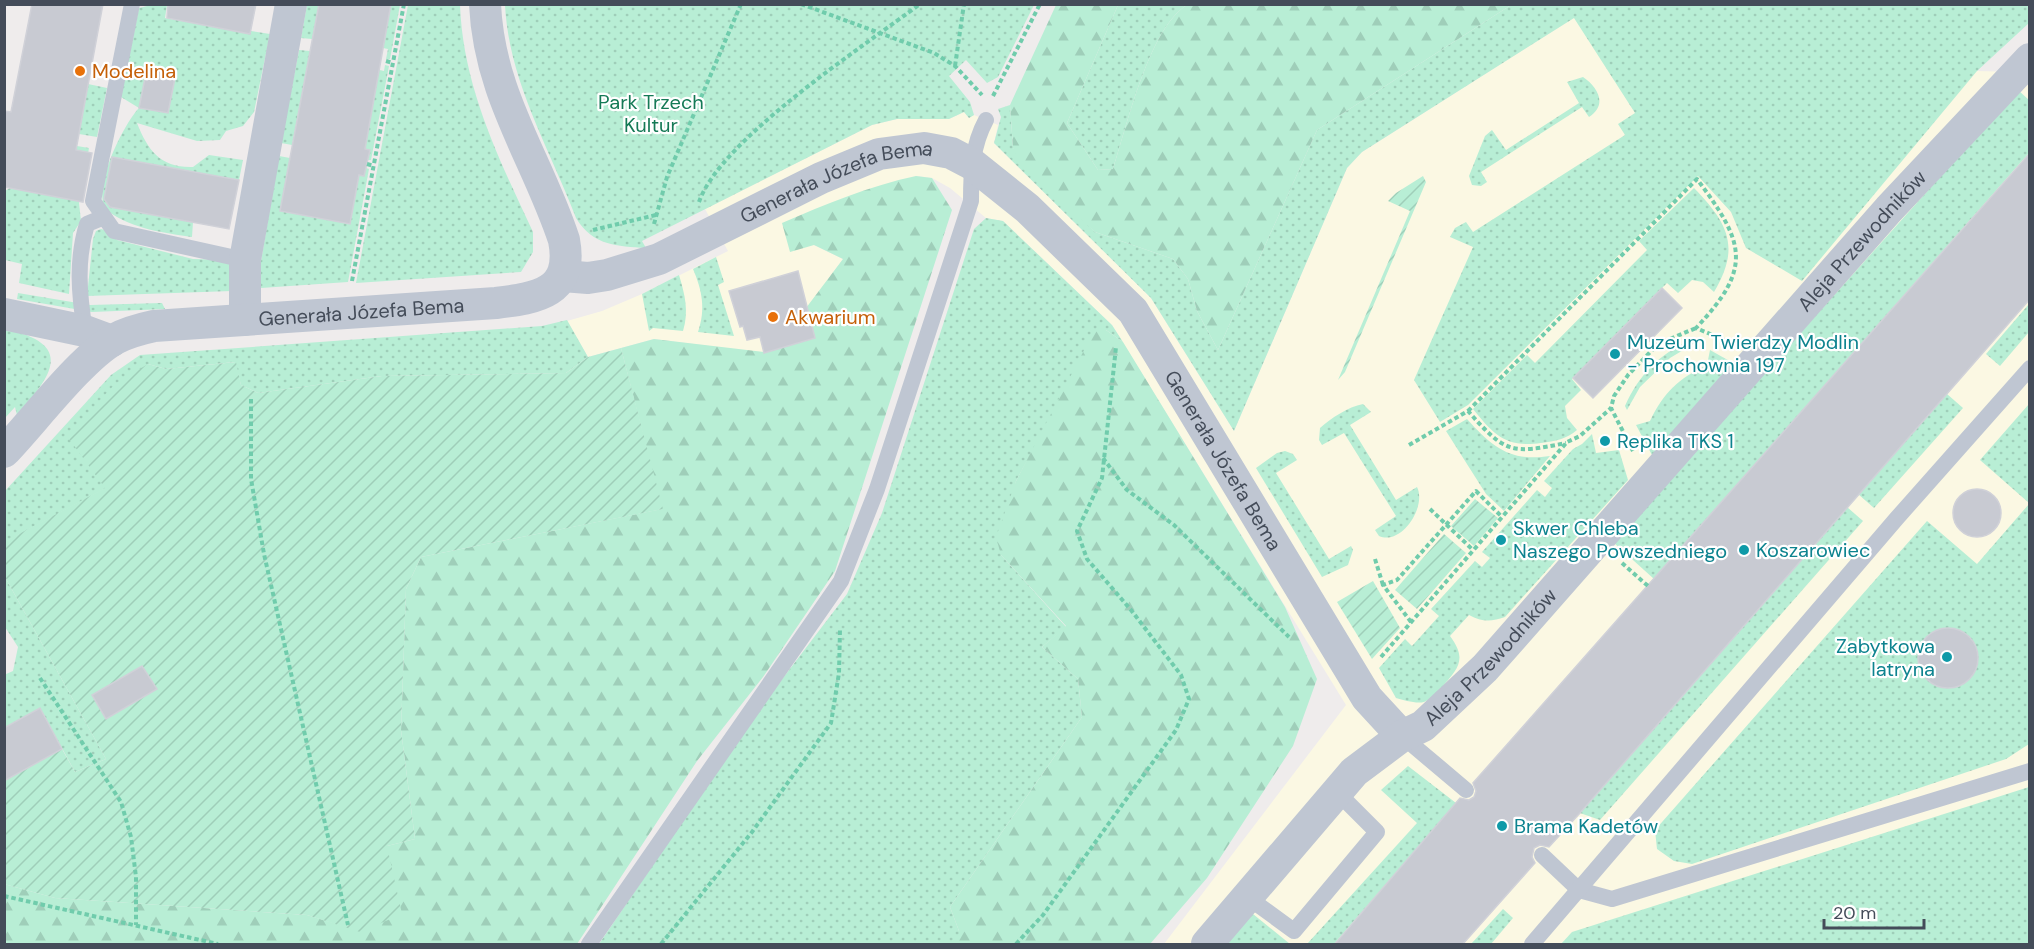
<svg xmlns="http://www.w3.org/2000/svg" width="2034" height="949" font-family="'DM Sans',sans-serif">
<style>
.commercial{fill:#fbf8e3}
.grass{fill:url(#grass-dots)}
.forest{fill:url(#forest-firs)}
.garden{fill:url(#garden-furrows)}
.building{fill:#c8cad2;stroke:#d0d1d8;stroke-width:1.5}
.lines{fill:none;stroke-linecap:round;stroke-linejoin:round}
.path{stroke:#70ccac;stroke-width:4;stroke-dasharray:4.5 3;stroke-linecap:butt}
.lane{stroke:#bfc6d2;stroke-width:16}
.street{stroke:#bfc6d2;stroke-width:32}
.food-dot{fill:#e8710a;stroke:#fff;stroke-width:2}
.culture-dot{fill:#0f9aa8;stroke:#fff;stroke-width:2}
.labels{text-anchor:middle;dominant-baseline:central;stroke-width:4.5;stroke-linejoin:round;paint-order:stroke}
.food-label{font-size:20px;fill:#c56008;stroke:#fff;text-anchor:start}
.park-label{font-size:20px;fill:#157a56;stroke:#fff}
.street-label{font-size:20px;fill:#444c59;stroke:#fff}
.culture-label{font-size:20px;fill:#0d838f;stroke:#fff;text-anchor:start}
</style>
<defs>
<pattern id="grass-dots" width="8" height="8" patternUnits="userSpaceOnUse" patternTransform="scale(1.5)"><rect width="8" height="8" fill="#b8eed5"/><path d="M2 2h.1M6 6h.1" fill="none" stroke="#9fceb9" stroke-width="1.8" stroke-linecap="round"/></pattern>
<pattern id="forest-firs" width="22" height="20" patternUnits="userSpaceOnUse" patternTransform="scale(1.5)"><rect width="22" height="20" fill="#b8eed5"/><path d="M5 1l3.5 6h-7zM16 11l3.5 6h-7z" fill="#9fceb9"/></pattern>
<pattern id="garden-furrows" width="10" height="10" patternUnits="userSpaceOnUse" patternTransform="scale(1.5)"><rect width="10" height="10" fill="#b8eed5"/><path d="M-1 1l2-2M0 10L10 0M9 11l2-2" fill="none" stroke="#9fceb9"/></pattern>
</defs>
<rect width="100%" height="100%" fill="#efecec"/>
<!-- commercial -->
<path class="commercial" d="M 1869,4 L 1977,71 L 2018,72 L 2029,79 L 2029,944 L 1164,944 L 1346,705 L 1112,325 L 1003,221 L 986,218 L 950,188 L 932,178 L 916,176 L 814,245 L 843,259 L 808,307 L 815,338 L 764,353 L 654,339 L 588,357 L 567,321 L 602,311 L 642,294 L 728,251 L 705,209 L 872,125 L 897,119 L 949,119 L 964,112 L 969,118 L 974,115 L 998,125 L 994,143 L 1151,298 L 1234,431 L 1347,168 L 1362,152 L 1594,5 Z"/>
<!-- grass -->
<g class="grass">
<path d="M 151,5 L 167,5 L 165,18 L 250,33 L 251,31 L 270,34 L 254,112 L 243,126 L 226,131 L 220,140 L 197,141 L 137,123 C 148,151 161,168 193,167 L 209,155 L 243,160 L 239,180 L 123,159 L 113,207 L 193,222 L 192,237 C 165,233 133,229 109,212 C 87,196 124,123 139,108 L 121,97 L 139,8 Z"/>
<path d="M 307,5 L 319,5 L 312,39 L 301,38 Z"/>
<path d="M 391,5 L 400,5 L 390,59 L 386,59 L 388,49 L 383,48 Z"/>
<path d="M 408,5 L 460,5 C 463,87 499,159 533,232 L 533,252 L 521,272 L 356,283 Z"/>
<path d="M 505,5 L 1034,5 L 998,77 L 987,83 L 966,60 L 949,76 L 970,102 L 974,115 L 969,118 L 964,112 L 949,119 L 897,119 L 872,125 L 642,241 L 646,248 C 617,246 593,246 576,218 C 549,147 509,82 505,5 Z"/>
<path d="M 1118,5 L 1187,5 C 1149,28 1127,126 1113,169 L 1098,170 L 1067,123 Z"/>
<path d="M 1511,5 L 2029,5 L 2029,23 L 1977,71 L 1802,281 L 1746,248 L 1731,212 L 1698,176 L 1468,405 L 1440,422 L 1414,380 L 1473,247 L 1450,237 L 1455,228 L 1466,222 L 1473,232 L 1625,135 L 1618,124 L 1635,113 L 1574,18 L 1362,152 L 1347,168 L 1234,431 L 1151,298 L 994,143 L 1001,117 L 998,109 L 1010,105 L 1013,148 L 1095,232 L 1173,259 L 1188,279 L 1197,311 L 1218,350 L 1317,130 Z"/>
<path d="M 299,50 L 310,51 L 292,145 L 281,143 Z"/>
<path d="M 385,65 L 389,66 L 371,160 L 368,160 L 370,150 L 365,149 L 379,70 L 384,71 Z"/>
<path d="M 1583,77 C 1598,87 1608,105 1589,117 L 1582,107 L 1481,172 L 1487,182 L 1481,186 L 1472,185 L 1469,176 L 1485,136 L 1492,130 L 1506,150 L 1579,103 L 1567,82 Z"/>
<path d="M 88,84 L 107,88 L 97,137 L 79,134 Z"/>
<path d="M 2018,90 L 2029,100 L 2029,153 L 1654,579 L 1613,542 Z"/>
<path d="M 77,146 L 89,148 L 79,203 L 81,221 L 73,233 L 69,294 L 19,283 L 22,264 L 5,260 L 5,191 Z"/>
<path d="M 279,156 L 290,158 L 280,211 L 350,224 L 359,175 L 364,176 L 366,168 L 369,169 L 348,282 L 261,288 L 261,261 Z"/>
<path d="M 1694,188 C 1728,223 1741,247 1714,292 L 1703,282 L 1692,280 L 1678,293 L 1667,283 L 1572,379 L 1581,390 L 1565,406 L 1567,418 L 1577,430 C 1567,439 1555,441 1541,443 C 1506,448 1494,435 1473,409 L 1527,355 L 1535,363 L 1647,250 L 1639,241 Z"/>
<path d="M 986,218 L 1003,221 L 1112,325 L 1123,342 L 1106,330 L 1049,420 L 1016,481 L 1001,555 L 1066,627 L 1042,647 L 1078,679 L 1082,717 L 950,907 L 959,931 L 959,944 L 599,944 L 754,716 L 847,594 L 882,513 L 974,229 Z"/>
<path d="M 101,229 L 111,232 L 117,240 L 193,259 L 231,260 L 232,291 L 87,296 L 93,239 L 96,231 Z"/>
<path d="M 716,257 L 724,282 L 718,285 L 734,336 L 698,332 C 706,309 702,290 693,269 Z"/>
<path d="M 679,275 C 685,295 689,311 683,331 L 653,328 L 649,331 L 642,294 Z"/>
<path d="M 18,293 L 90,305 L 162,303 L 165,309 L 92,312 L 17,299 Z"/>
<path d="M 2029,304 L 2029,332 L 2000,366 L 1986,354 Z"/>
<path d="M 567,320 L 588,357 L 566,373 L 382,376 L 258,393 L 241,385 L 235,362 L 166,369 L 148,364 L 106,488 L 5,542 L 5,491 L 111,375 L 140,355 L 542,326 Z"/>
<path d="M 5,329 C 75,344 53,375 17,415 L 15,407 L 5,418 Z"/>
<path d="M 1691,340 L 1695,343 L 1670,358 L 1640,387 L 1627,410 L 1625,406 C 1639,375 1659,354 1691,340 Z"/>
<path d="M 1710,350 L 1733,363 L 1652,455 L 1636,425 L 1650,421 C 1664,392 1678,379 1707,365 Z"/>
<path d="M 1947,394 L 1963,408 L 1874,508 L 1858,494 Z"/>
<path d="M 1363,404 L 1371,412 L 1350,425 L 1396,500 L 1417,487 C 1427,507 1401,546 1379,536 L 1375,530 L 1396,516 L 1344,433 L 1322,445 L 1319,440 L 1320,428 C 1331,418 1348,407 1363,404 Z"/>
<path d="M 2029,404 L 2029,503 L 1980,460 Z"/>
<path d="M 1467,419 C 1493,448 1511,462 1550,456 L 1504,511 L 1486,494 L 1446,431 Z"/>
<path d="M 1592,434 L 1596,453 L 1619,450 L 1628,480 L 1505,617 C 1491,622 1482,622 1469,615 L 1450,636 C 1467,659 1459,668 1442,687 C 1436,693 1431,699 1424,702 C 1416,704 1404,700 1396,698 L 1379,668 L 1405,639 L 1412,646 L 1439,616 L 1431,609 L 1475,561 L 1482,567 L 1490,558 L 1482,552 L 1537,490 L 1545,497 L 1552,488 L 1544,481 L 1573,449 L 1582,444 Z"/>
<path d="M 1285,451 L 1293,454 L 1297,460 L 1276,473 L 1329,559 L 1351,546 L 1353,550 L 1348,565 L 1322,577 L 1256,468 L 1277,453 Z"/>
<path d="M 2029,504 L 2029,744 L 2006,759 L 1692,864 L 1674,861 L 1657,849 L 1655,830 L 1927,521 L 1977,564 Z"/>
<path d="M 1847,507 L 1863,521 L 1600,820 L 1580,813 Z"/>
<path d="M 5,577 L 106,759 L 75,772 L 40,708 L 5,728 L 4,675 L 13,671 L 18,647 L 5,627 Z"/>
<path d="M 1408,766 L 1456,803 L 1334,944 L 1307,944 L 1417,823 L 1381,790 Z"/>
<path d="M 2029,787 L 2029,944 L 1561,944 L 1572,932 Z"/>
<path d="M 1503,909 L 1513,918 L 1491,944 L 1471,944 Z"/>
<path d="M 1253,914 L 1290,944 L 1226,944 Z"/>
</g>
<!-- forest -->
<g class="forest">
<path d="M 1056,5 L 1118,5 L 1067,123 L 1098,170 L 1113,169 C 1127,126 1149,28 1187,5 L 1511,5 L 1317,130 L 1218,350 L 1197,311 L 1188,279 L 1173,259 L 1095,232 L 1020,165 L 1013,148 L 1010,105 Z"/>
<path d="M 916,176 L 932,178 L 952,210 L 835,571 L 763,677 L 697,761 L 577,944 L 5,944 L 4,884 L 55,898 L 307,915 L 360,931 L 387,846 L 415,839 L 401,730 L 406,589 L 421,557 L 662,509 L 621,348 L 654,339 L 764,352 L 815,338 L 806,308 L 843,259 L 814,245 L 790,252 L 782,223 C 826,204 869,186 916,176 Z"/>
<path d="M 1106,330 L 1123,342 L 1285,607 L 1317,679 L 1293,746 L 1207,878 L 1150,944 L 959,944 L 959,931 L 950,907 L 1082,717 L 1078,679 L 1042,647 L 1066,626 L 1001,555 L 996,537 L 1016,481 L 1094,331 Z"/>
</g>
<!-- garden -->
<g class="garden">
<path d="M 1423,176 L 1426,182 L 1345,372 L 1338,380 L 1410,211 L 1388,201 L 1396,193 Z"/>
<path d="M 621,348 L 663,509 L 421,557 L 406,589 L 401,730 L 415,839 L 387,846 L 402,914 L 360,932 L 307,915 L 55,898 L 4,884 L 4,781 L 62,749 L 75,772 L 106,759 L 5,577 L 4,542 L 105,488 L 67,436 L 115,384 L 148,364 L 166,369 L 236,362 L 241,385 L 258,393 L 382,376 L 566,373 L 588,357 Z"/>
<path d="M 1475,499 L 1498,518 L 1474,546 L 1451,526 Z"/>
<path d="M 1444,534 L 1466,553 L 1417,609 L 1395,590 Z"/>
<path d="M 1373,581 L 1400,628 L 1372,659 L 1337,602 Z"/>
</g>
<!-- building -->
<g class="building">
<path d="M 32,4 L 103,4 L 76,150 L 92,153 L 83,202 L 4,187 L 4,111 L 11,112 Z"/>
<path d="M 168,4 L 256,4 L 250,34 L 167,18 Z"/>
<path d="M 319,4 L 391,4 L 365,149 L 370,150 L 364,176 L 359,175 L 350,224 L 280,211 Z"/>
<path d="M 147,68 L 176,73 L 168,113 L 139,108 Z"/>
<path d="M 2030,153 L 2030,299 L 1580,813 L 1549,847 L 1540,845 L 1534,848 L 1532,857 L 1535,863 L 1462,945 L 1334,945 L 1460,798 L 1469,800 L 1474,797 L 1476,791 L 1473,783 Z"/>
<path d="M 112,157 L 239,180 L 229,229 L 110,207 L 104,199 Z"/>
<path d="M 798,271 L 815,338 L 764,353 L 760,337 L 747,340 L 743,326 L 740,327 L 729,291 Z"/>
<path d="M 1662,288 L 1682,308 L 1593,398 L 1573,378 Z"/>
<circle cx="1977" cy="513" r="24"/>
<circle cx="1948" cy="658" r="30"/>
<path d="M 142,666 L 157,689 L 106,719 L 92,695 Z"/>
<path d="M 40,708 L 62,749 L 4,781 L 4,728 Z"/>
</g>
<g class="lines">
<!-- path -->
<g class="path">
<path d="M 801,4 L 934,53 L 955,66 L 982,95"/>
<path d="M 386,61 L 393,63"/>
<path d="M 955,66 L 964,4"/>
<path d="M 993,96 L 1040,4"/>
<path d="M 367,164 L 374,166"/>
<path d="M 699,202 C 720,140 864,46 920,4"/>
<path d="M 654,224 L 667,177 L 741,4"/>
<path d="M 593,230 L 656,215"/>
<path d="M 352,281 L 404,4"/>
<path d="M 251,399 L 251,479 L 264,554 L 348,925"/>
<path d="M 1468,411 L 1697,179 C 1744,242 1754,267 1696,328 L 1729,342"/>
<path d="M 1409,445 L 1468,411 C 1506,454 1511,454 1566,443"/>
<path d="M 1633,451 L 1611,408 L 1614,396 L 1628,375 L 1658,344 L 1696,328"/>
<path d="M 1103,458 L 1127,490 L 1174,525 L 1289,637"/>
<path d="M 1430,509 L 1473,550"/>
<path d="M 1375,559 L 1383,585"/>
<path d="M 1622,563 L 1648,586"/>
<path d="M 1411,622 L 1383,585 L 1397,580 L 1476,491 L 1502,517"/>
<path d="M 1381,657 L 1567,442 L 1580,436 L 1611,408"/>
<path d="M 40,678 L 121,802 L 131,837 L 136,877 L 136,925"/>
<path d="M 4,896 L 218,944"/>
<path d="M 661,944 L 752,832 L 831,723 L 839,673 L 840,629"/>
<path d="M 1016,944 L 1043,915 L 1176,730 L 1189,699 L 1181,675 L 1131,610 L 1087,559 L 1077,531 L 1102,478 L 1116,347"/>
</g>
<!-- lane -->
<g class="lane">
<path d="M 132,4 L 93,201 L 114,231 L 245,260"/>
<path d="M 85,331 C 79,295 76,260 87,224 L 104,217"/>
<path d="M 1402,736 L 1466,790"/>
<path d="M 1542,855 L 1579,890 L 1612,899 L 2030,771"/>
<path d="M 1246,896 L 1294,931 L 1377,832 L 1337,792"/>
<path d="M 589,944 L 841,581 L 877,489 L 971,201 C 971,172 972,146 986,120"/>
<path d="M 1532,944 L 1897,518 L 2030,368"/>
</g>
<!-- street -->
<g class="street">
<path id="s1" d="M 563,276 L 588,278 L 607,275 L 659,259 L 821,178 L 879,154 L 924,148 L 951,153 L 972,164 L 1027,208 L 1133,311 L 1367,698 L 1402,736"/>
<path d="M 4,314 L 85,331 L 112,341"/>
<path d="M 245,320 L 245,260 L 291,4"/>
<path id="s2" d="M 4,452 C 33,422 81,358 115,339 C 128,332 140,329 154,326 L 496,303 C 537,298 574,293 564,240 C 537,158 489,95 485,4"/>
<path id="s3" d="M 1207,944 L 1354,772 L 1402,736 L 1423,726 L 1485,668 L 1889,209 L 2030,59"/>
</g>
</g>
<!-- markers -->
<g class="food-dot">
<circle cx="80" cy="71" r="6"/>
<circle cx="773" cy="317" r="6"/>
</g>
<g class="culture-dot">
<circle cx="1615" cy="354" r="6"/>
<circle cx="1605" cy="441" r="6"/>
<circle cx="1501" cy="540" r="6"/>
<circle cx="1744" cy="550" r="6"/>
<circle cx="1947" cy="657" r="6"/>
<circle cx="1502" cy="826" r="6"/>
</g>
<g class="labels">
<!-- food labels -->
<g class="food-label">
<text x="92" y="71">Modelina</text>
<text x="785" y="317">Akwarium</text>
</g>
<!-- park labels -->
<g class="park-label">
<text x="651" y="102">Park Trzech<tspan x="651" dy="23">Kultur</tspan></text>
</g>
<!-- street labels -->
<g class="street-label">
<text stroke="none"><textPath href="#s1" startOffset="294">Generała Józefa Bema</textPath></text>
<text stroke="none"><textPath href="#s3" startOffset="964">Aleja Przewodników</textPath></text>
<text stroke="none"><textPath href="#s2" startOffset="408">Generała Józefa Bema</textPath></text>
<text stroke="none"><textPath href="#s1" startOffset="832">Generała Józefa Bema</textPath></text>
<text stroke="none"><textPath href="#s3" startOffset="406">Aleja Przewodników</textPath></text>
</g>
<!-- culture labels -->
<g class="culture-label">
<text x="1627" y="342">Muzeum Twierdzy Modlin<tspan x="1627" dy="23">- Prochownia 197</tspan></text>
<text x="1617" y="441">Replika TKS 1</text>
<text x="1513" y="528">Skwer Chleba<tspan x="1513" dy="23">Naszego Powszedniego</tspan></text>
<text x="1756" y="550">Koszarowiec</text>
<text x="1935" y="646" text-anchor="end">Zabytkowa<tspan x="1935" dy="23">latryna</tspan></text>
<text x="1514" y="826">Brama Kadetów</text>
</g>
</g>
<!-- border -->
<rect width="2034" height="949" fill="none" stroke="#444c59" stroke-width="12"/>
<!-- scale -->
<path d="M1824 919v9h100v-9" fill="none" stroke="#444c59" stroke-width="3"/>
<text x="1833" y="919" font-size="18" fill="#444c59" stroke="#ffffff" stroke-width="4.5" paint-order="stroke">20 m</text>
</svg>
